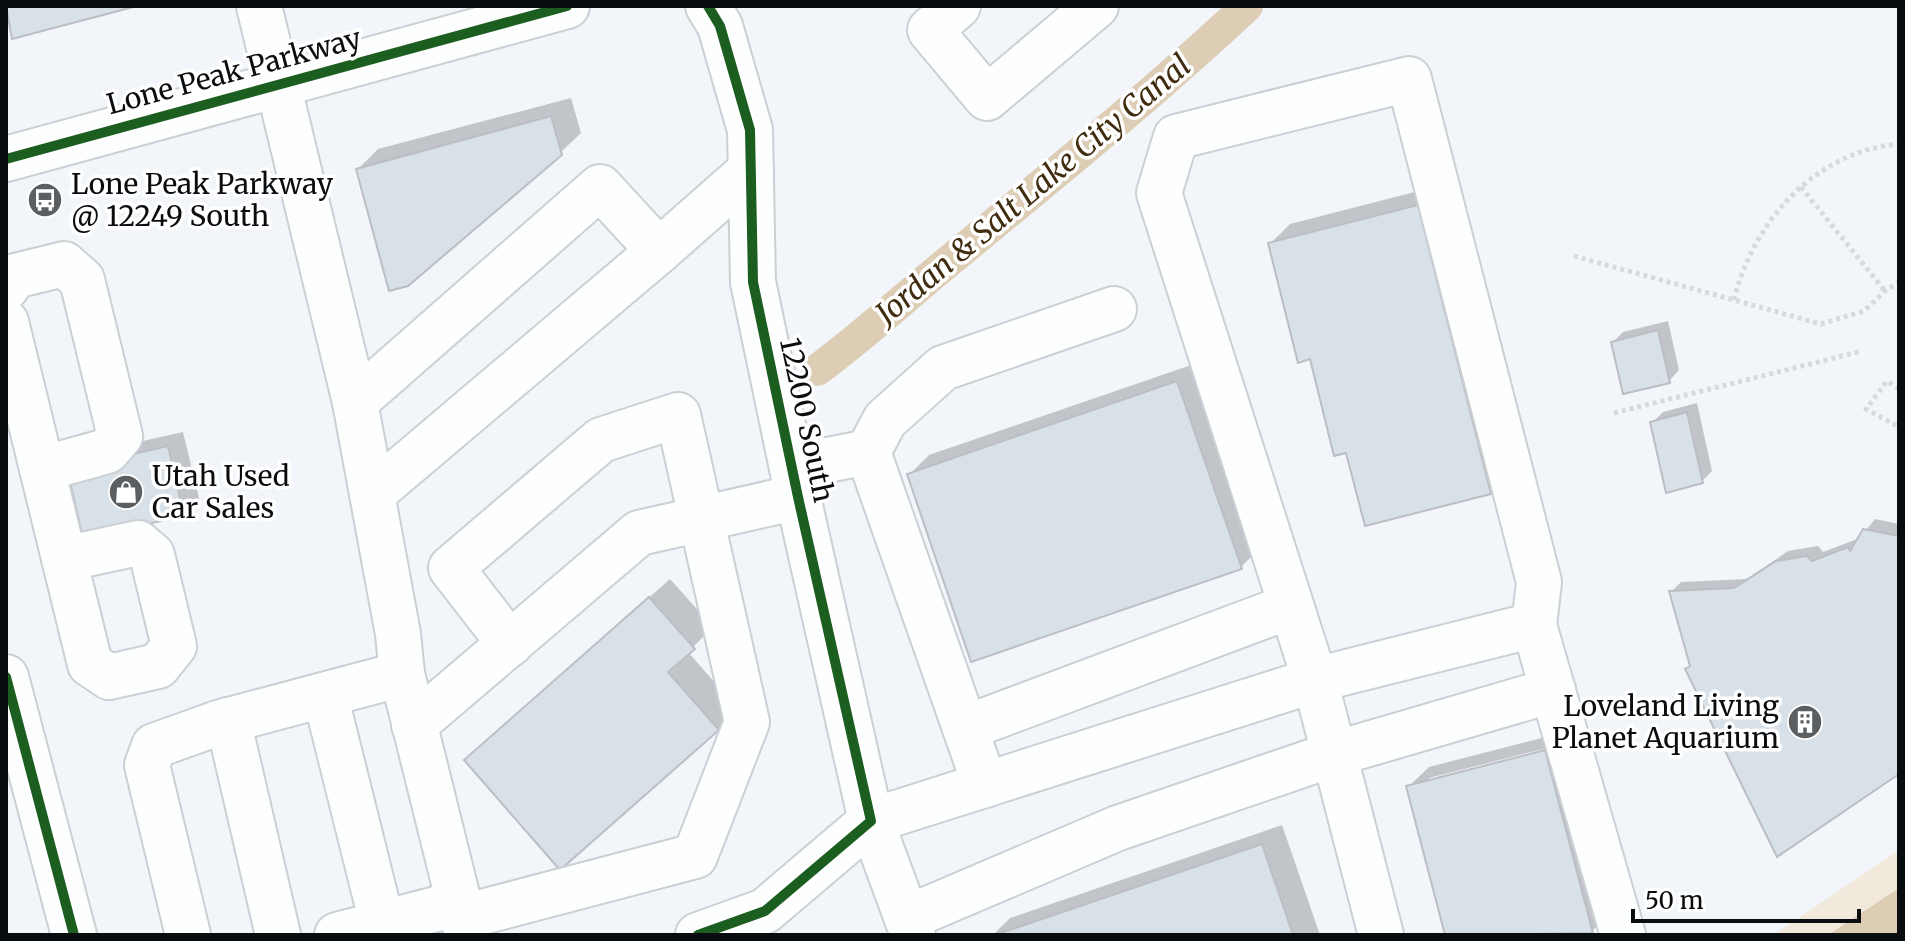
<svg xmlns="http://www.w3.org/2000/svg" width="1905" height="941" font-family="Merriweather,serif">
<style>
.green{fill:#f2e9dd}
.water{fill:#decdb5}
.shadow{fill:#0003;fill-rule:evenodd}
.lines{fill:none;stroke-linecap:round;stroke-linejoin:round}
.canal{stroke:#decdb5;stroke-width:32}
.building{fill:#d8e0e8;stroke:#bbbec2;stroke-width:2}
.minor-casing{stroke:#ccd0d4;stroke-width:48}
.major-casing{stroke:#ccd0d4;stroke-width:48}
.path{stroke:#d8d9db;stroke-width:5;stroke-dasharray:4 4;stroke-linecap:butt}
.minor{stroke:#fdfefe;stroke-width:44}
.major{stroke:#fdfefe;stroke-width:44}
.cycleway-casing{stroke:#fff;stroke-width:15}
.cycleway{stroke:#1b5e20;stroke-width:10}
.labels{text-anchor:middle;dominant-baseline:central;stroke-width:7;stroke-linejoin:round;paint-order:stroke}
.street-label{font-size:28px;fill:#0a0d10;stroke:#fff}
.poi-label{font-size:28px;fill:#0a0d10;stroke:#fff;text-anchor:start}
.water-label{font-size:30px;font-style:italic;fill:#402d0f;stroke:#fff}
</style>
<rect width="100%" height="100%" fill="#f2f6fa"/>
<!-- green -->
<path class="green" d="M 1899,850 L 1899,935 L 1773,935 Z"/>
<!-- water -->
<path class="water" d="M 1899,888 L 1899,935 L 1828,935 Z"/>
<!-- shadow -->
<g class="shadow">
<path d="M 571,98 L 581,133 L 560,153 L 358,169 L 378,149 Z"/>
<path d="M 1438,186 L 1510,472 L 1490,492 L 1348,450 L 1270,244 L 1290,224 Z"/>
<path d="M 1668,321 L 1679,370 L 1669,381 L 1613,342 L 1623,332 Z"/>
<path d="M 1197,363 L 1261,547 L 1241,567 L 909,475 L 929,455 Z"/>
<path d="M 1697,403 L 1712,471 L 1702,481 L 1653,422 L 1663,412 Z"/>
<path d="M 183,432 L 199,498 L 183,514 L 85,454 Z"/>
<path d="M 1875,519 L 1899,524 L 1899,772 L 1692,665 L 1671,592 L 1681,582 L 1747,579 L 1788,551 L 1818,546 L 1823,552 L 1860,538 Z"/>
<path d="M 670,579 L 713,627 L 688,652 L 738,709 L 718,729 L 487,741 Z"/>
<path d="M 1565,732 L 1612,911 L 1592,931 L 1577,935 L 1447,935 L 1408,787 L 1429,767 ZM 1555,746 L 1556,750 L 1429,782 L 1429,778 Z"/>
<path d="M 1282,825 L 1320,935 L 993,935 L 1010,918 Z"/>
</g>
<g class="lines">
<!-- canal -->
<path class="canal" d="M 817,370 C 865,335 908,294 954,257 C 1053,175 1153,94 1247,6"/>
</g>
<!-- building -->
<g class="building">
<path d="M 6,6 L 137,6 L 12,39 Z"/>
<path d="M 551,116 L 562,155 L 408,286 L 389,291 L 356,169 Z"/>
<path d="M 1418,205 L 1491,494 L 1365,526 L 1346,453 L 1334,456 L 1310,359 L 1298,363 L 1268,243 Z"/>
<path d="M 1658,330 L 1670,383 L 1623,394 L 1611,342 Z"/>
<path d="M 1177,381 L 1242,569 L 971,662 L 907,474 Z"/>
<path d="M 1687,412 L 1703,483 L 1666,493 L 1650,422 Z"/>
<path d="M 168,446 L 184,516 L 83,538 L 67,469 Z"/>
<path d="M 1863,529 L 1899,536 L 1899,774 L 1777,857 L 1685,669 L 1690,666 L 1669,591 L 1734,588 L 1776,561 L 1807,556 L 1812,561 L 1848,547 L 1850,551 Z"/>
<path d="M 649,597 L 695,649 L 668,672 L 719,730 L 560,870 L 464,760 Z"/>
<path d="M 1545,750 L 1593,933 L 1445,935 L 1406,786 Z"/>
<path d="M 1262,844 L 1293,935 L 995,935 Z"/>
</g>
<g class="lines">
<!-- minor casing -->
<g class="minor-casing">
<g id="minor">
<path d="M 259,6 L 355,402 L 398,634 L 402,674 L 467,935"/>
<path d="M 708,6 L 720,26 L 750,130 L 753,282 L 798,497 L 871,821 L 913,935"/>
<path d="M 958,6 L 930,30 L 987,98 L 1096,6"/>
<path d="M 6,288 L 15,276 L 64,264 L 82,280 L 120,436 L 107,451 L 42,469"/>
<path d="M 6,322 L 90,664 L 109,677 L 158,666 L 174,646 L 152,555 L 138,543 L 64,559"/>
<path d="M 355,402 L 600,187 L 659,251"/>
<path d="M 792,467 L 868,452"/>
<path d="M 372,494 L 659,251 L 751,170"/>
<path d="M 6,677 L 74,935"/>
<path d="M 325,695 L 382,923"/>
<path d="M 228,720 L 278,935"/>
<path d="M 414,725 L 639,533 L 798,497"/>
<path d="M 965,728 L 1291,606"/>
<path d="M 985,785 L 868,452 L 885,420 L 943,368 L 1114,309"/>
<path d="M 463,917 L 695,856 L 747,722 L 678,415 L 601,440 L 451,568 L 510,644"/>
<path d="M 907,918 L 1118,828 L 1334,754 L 1553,690"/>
<path d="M 188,935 L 147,765 L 154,746 L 218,723 L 402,674"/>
<path d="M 337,935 L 459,903"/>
<path d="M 698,935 L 765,911 L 871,821 L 1315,680 L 1534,625 L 1623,935"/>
<path d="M 1381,935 L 1315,680 L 1159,193 L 1176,137 L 1409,79 L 1539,582 L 1534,625"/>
</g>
</g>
<!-- major casing -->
<g class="major-casing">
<path id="major" d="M 6,159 L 567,6"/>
</g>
<!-- path -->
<g class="path">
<path d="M 1801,187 L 1885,291"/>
<path d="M 1574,256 L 1821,324 L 1864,311 L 1885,291 L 1899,282"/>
<path d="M 1734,300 C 1753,222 1815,151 1899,144"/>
<path d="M 1899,389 L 1887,381 L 1866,409 L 1899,427"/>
<path d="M 1614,413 L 1862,351"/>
</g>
<!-- minor -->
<use href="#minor" class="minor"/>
<!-- major -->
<use href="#major" class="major"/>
<!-- cycleway casing -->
<g class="cycleway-casing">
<g id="cycleway">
<path d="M 6,159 L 567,6"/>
<path d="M 6,677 L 74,935"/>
<path d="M 698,935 L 765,911 L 871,821 L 798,497 L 753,282 L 750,130 L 720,26 L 708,6"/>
</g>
</g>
<!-- cycleway -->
<use href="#cycleway" class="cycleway"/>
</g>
<!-- icons -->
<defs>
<g id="bus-disc" transform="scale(1.8)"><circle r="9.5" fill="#5b5f62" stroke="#fff"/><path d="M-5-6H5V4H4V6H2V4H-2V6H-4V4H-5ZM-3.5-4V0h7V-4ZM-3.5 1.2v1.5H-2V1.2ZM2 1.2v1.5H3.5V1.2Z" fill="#fff"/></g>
<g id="shop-disc" transform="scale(1.8)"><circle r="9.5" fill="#5b5f62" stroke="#fff"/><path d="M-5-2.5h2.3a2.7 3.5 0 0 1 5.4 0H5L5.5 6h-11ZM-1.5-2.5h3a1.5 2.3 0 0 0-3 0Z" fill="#fff"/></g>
<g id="building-disc" transform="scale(1.8)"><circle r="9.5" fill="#5b5f62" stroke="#fff"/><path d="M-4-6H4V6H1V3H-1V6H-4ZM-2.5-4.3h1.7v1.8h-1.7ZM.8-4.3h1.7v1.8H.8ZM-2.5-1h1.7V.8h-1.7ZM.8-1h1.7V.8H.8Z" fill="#fff"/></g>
</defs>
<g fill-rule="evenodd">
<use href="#bus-disc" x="45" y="200"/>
<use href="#shop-disc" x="126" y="492"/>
<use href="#building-disc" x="1805" y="722"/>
</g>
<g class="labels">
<!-- street labels -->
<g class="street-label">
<text transform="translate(234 71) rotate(-15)">Lone Peak Parkway</text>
<text transform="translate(807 420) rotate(78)">12200 South</text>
</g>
<!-- poi labels -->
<g class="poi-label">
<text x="71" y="184">Lone Peak Parkway<tspan x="71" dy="32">@ 12249 South</tspan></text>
<text x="152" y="476">Utah Used<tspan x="152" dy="32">Car Sales</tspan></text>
<text x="1779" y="706" text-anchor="end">Loveland Living<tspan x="1779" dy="32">Planet Aquarium</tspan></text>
</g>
<!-- water labels -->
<g class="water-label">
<text transform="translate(1033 189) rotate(-40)">Jordan &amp; Salt Lake City Canal</text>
</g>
</g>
<!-- border -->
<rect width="1905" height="941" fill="none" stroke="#0a0d10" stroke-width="16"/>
<!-- scale -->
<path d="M1633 909v12h226v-12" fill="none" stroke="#0a0d10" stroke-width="4"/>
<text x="1645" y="909" font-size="24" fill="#0a0d10" stroke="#ffffff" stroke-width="6" paint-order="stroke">50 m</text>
</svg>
